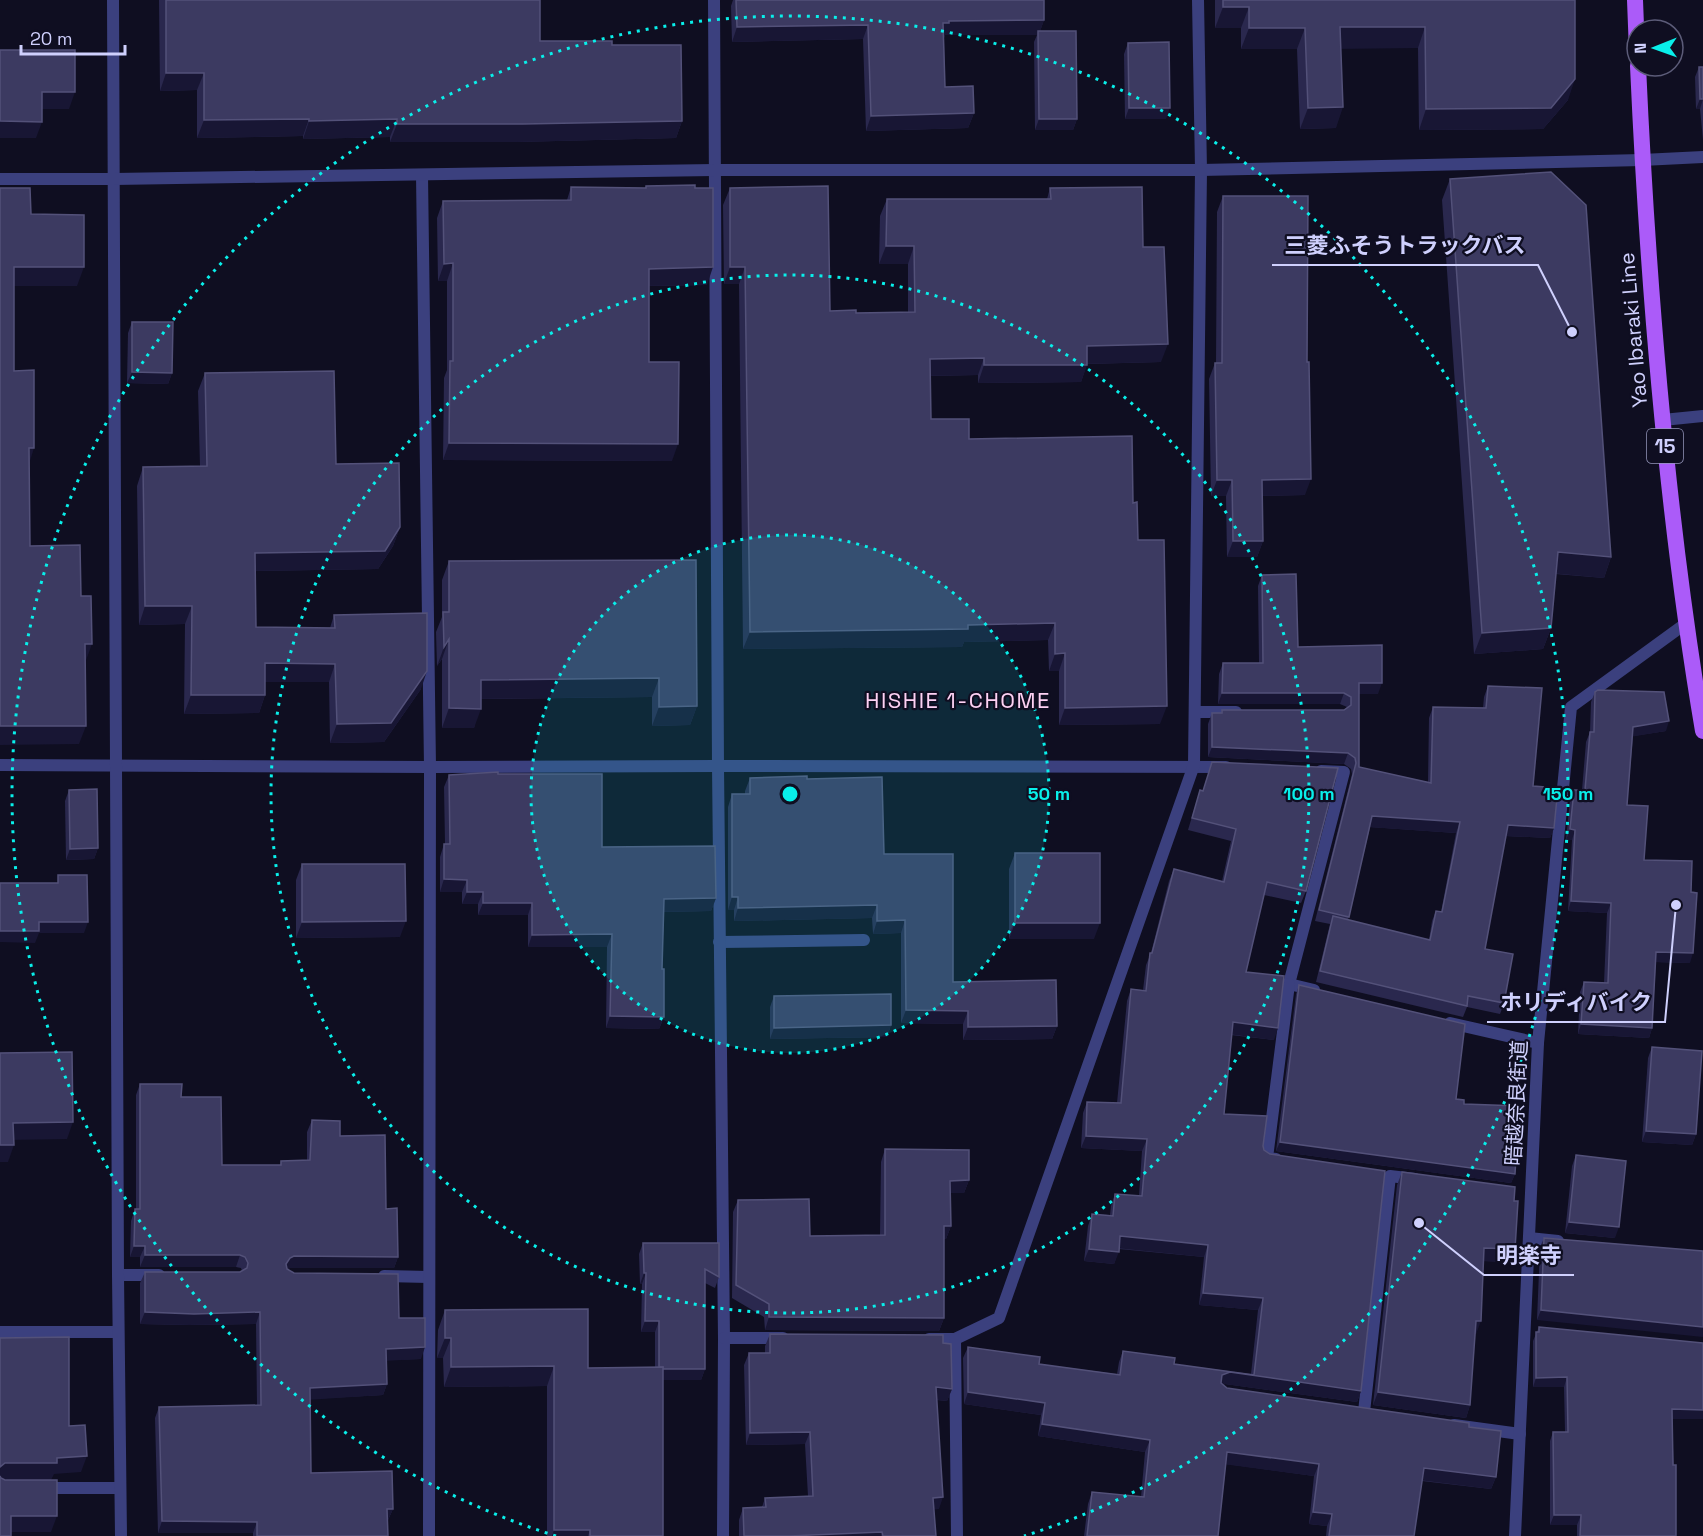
<svg xmlns="http://www.w3.org/2000/svg" width="1703" height="1536" font-family="'Space Grotesk','Noto Sans JP',sans-serif">
<style>
.lines{fill:none;stroke-linecap:round;stroke-linejoin:round}
.service{stroke:#3b407e;stroke-width:12}
.minor{stroke:#3b407e;stroke-width:12}
.tertiary{stroke:#3b407e;stroke-width:12}
.primary{stroke:#ab5bf9;stroke-width:16}
.wall{fill:#2a284e;fill-rule:evenodd}
.shaded-wall{fill:#181634}
.building{fill:#3c3a61;stroke:#535179;stroke-width:1.5}
.ring{fill:none;stroke:#09efea;stroke-width:3;stroke-dasharray:3 6}
.labels{text-anchor:middle;dominant-baseline:central;stroke-width:4.5;stroke-linejoin:round;paint-order:stroke}
.shield{fill:#0f0e21;stroke:#9596bb;stroke-width:1.5}
.shield-label{font-size:20px;font-weight:bold;fill:#cfd0fd}
.street-label{font-size:21px;fill:#cfd0fd;stroke:#0f0e21}
.neighbourhood-label{font-size:22px;letter-spacing:1.5px;fill:#fdd1f3;stroke:#0f0e21}
.centre{fill:#09efea;stroke:#0f0e21;stroke-width:3}
.ring-label{font-size:18px;text-anchor:middle;font-weight:bold;fill:#09efea;stroke:#0f0e21;stroke-width:4.5;stroke-linejoin:round;paint-order:stroke}
.leader{fill:none;stroke:#cfd0fd;stroke-width:2}
.callout-dot{fill:#cfd0fd;stroke:#0f0e21;stroke-width:2}
.callout-label{font-size:22px;text-anchor:middle;font-weight:bold;fill:#cfd0fd;stroke:#0f0e21;stroke-width:4.5;stroke-linejoin:round;paint-order:stroke}
</style>
<rect width="100%" height="100%" fill="#0f0e21"/>
<g class="lines">
<!-- service -->
<g class="service">
<path d="M 1195,712 L 1236,712"/>
<path d="M 719,942 L 864,940"/>
<path d="M 1529,1238 L 1558,1241"/>
<path d="M 118,1275 L 159,1275"/>
<path d="M 384,1276 L 429,1277"/>
<path d="M 43,1488 L 120,1488"/>
</g>
<!-- minor -->
<g class="minor">
<path d="M 714,0 L 718,766 L 724,1338 L 723,1536"/>
<path d="M 1642,160 L 1703,157"/>
<path d="M 422,175 L 430,767 L 429,1536"/>
<path d="M 1663,420 L 1703,416"/>
<path d="M 0,765 L 430,767 L 718,766 L 1226,767"/>
<path d="M 1314,990 L 1289,984 L 1344,772 L 1321,771"/>
<path d="M 1450,1023 L 1538,1043"/>
<path d="M 1276,1159 L 1267,1158 L 1289,984"/>
<path d="M 0,1332 L 118,1332"/>
<path d="M 724,1338 L 783,1338"/>
<path d="M 929,1339 L 955,1339 L 999,1318 L 1194,765 L 1201,170 L 1198,0"/>
<path d="M 955,1339 L 957,1536"/>
<path d="M 1364,1412 L 1390,1176 L 1415,1179"/>
<path d="M 1454,1425 L 1520,1434"/>
<path d="M 1515,1536 L 1538,1043 L 1571,707 L 1685,624"/>
</g>
<!-- tertiary -->
<g class="tertiary">
<path d="M 113,0 L 118,1275 L 121,1536"/>
<path d="M 0,179 L 114,179 L 714,170 L 1201,170 L 1642,160"/>
</g>
<!-- primary -->
<g class="primary">
<path d="M 1635,0 L 1637,52"/>
<path d="M 1638,66 C 1648,288 1666,512 1703,731"/>
</g>
</g>
<!-- wall -->
<g class="wall">
<path d="M 159,0 L 540,0 L 540,41 L 612,45 L 682,121 L 676,138 L 517,142 L 390,142 L 390,137 L 303,139 L 303,136 L 197,138 L 197,90 L 160,91 Z"/>
<path d="M 733,0 L 1044,0 L 1044,20 L 1040,31 L 1077,119 L 1073,130 L 1035,130 L 1034,42 L 1037,35 L 945,35 L 944,38 L 945,87 L 974,113 L 968,128 L 866,131 L 863,39 L 732,42 L 731,6 Z"/>
<path d="M 1215,0 L 1575,0 L 1568,100 L 1543,129 L 1419,130 L 1418,48 L 1341,48 L 1336,128 L 1300,129 L 1297,49 L 1241,49 L 1241,28 L 1215,28 Z"/>
<path d="M 1128,43 L 1166,119 L 1125,119 L 1124,54 Z"/>
<path d="M 1699,67 L 1703,67 L 1703,140 L 1700,109 L 1696,109 L 1695,77 Z"/>
<path d="M 1450,179 L 1611,557 L 1604,578 L 1556,574 L 1551,628 L 1543,649 L 1474,654 L 1442,200 Z"/>
<path d="M 646,186 L 707,285 L 649,286 L 649,362 L 672,461 L 443,460 L 444,378 L 447,370 L 447,281 L 438,281 L 437,218 L 443,201 L 567,200 L 571,187 L 645,188 Z"/>
<path d="M 730,188 L 830,311 L 856,313 L 908,312 L 908,264 L 879,264 L 880,216 L 887,199 L 1047,199 L 1050,188 L 1143,247 L 1161,362 L 1087,364 L 1081,382 L 978,383 L 978,375 L 930,376 L 931,419 L 969,439 L 1133,503 L 1160,724 L 1059,725 L 1059,671 L 1049,671 L 1048,640 L 964,642 L 962,647 L 743,649 L 739,284 L 724,284 L 723,205 Z"/>
<path d="M 1223,196 L 1305,495 L 1262,496 L 1263,541 L 1257,557 L 1227,557 L 1226,496 L 1211,496 L 1209,379 L 1215,363 L 1216,363 L 1217,212 Z"/>
<path d="M 132,322 L 172,373 L 168,384 L 127,383 L 128,333 Z"/>
<path d="M 205,373 L 336,464 L 400,527 L 393,546 L 378,569 L 256,571 L 256,627 L 330,628 L 334,615 L 421,689 L 384,742 L 330,743 L 329,682 L 265,682 L 265,695 L 259,713 L 184,714 L 185,624 L 139,625 L 137,486 L 143,467 L 200,466 L 198,391 Z"/>
<path d="M 696,560 L 697,706 L 690,725 L 652,726 L 652,697 L 481,699 L 474,728 L 442,728 L 442,659 L 437,666 L 436,632 L 442,617 L 442,580 L 449,561 Z"/>
<path d="M 1262,575 L 1298,647 L 1378,694 L 1359,694 L 1359,767 L 1428,782 L 1429,718 L 1433,707 L 1483,708 L 1484,697 L 1488,686 L 1533,786 L 1554,828 L 1550,838 L 1506,836 L 1485,949 L 1504,1003 L 1500,1014 L 1467,1007 L 1463,1017 L 1316,982 L 1330,924 L 1315,921 L 1352,774 L 1351,769 L 1344,764 L 1208,757 L 1208,724 L 1212,713 L 1221,713 L 1222,710 L 1344,710 L 1347,707 L 1340,704 L 1218,704 L 1219,674 L 1223,663 L 1259,663 L 1258,586 ZM 1370,827 L 1456,833 L 1441,912 L 1436,911 L 1432,921 L 1429,940 L 1348,920 Z"/>
<path d="M 1595,692 L 1666,731 L 1633,736 L 1627,805 L 1644,860 L 1690,963 L 1656,962 L 1652,1028 L 1649,1038 L 1578,1034 L 1580,992 L 1584,982 L 1604,983 L 1607,913 L 1568,911 L 1572,840 L 1566,840 L 1570,800 L 1574,790 L 1582,790 L 1586,742 L 1590,732 L 1591,702 Z"/>
<path d="M 498,774 L 602,847 L 716,898 L 711,911 L 664,912 L 662,969 L 664,1017 L 659,1029 L 606,1028 L 607,947 L 528,947 L 528,915 L 478,915 L 478,904 L 462,904 L 462,892 L 440,892 L 440,857 L 444,844 L 445,844 L 444,787 L 449,775 Z"/>
<path d="M 750,778 L 807,779 L 884,854 L 953,982 L 1057,1026 L 1052,1039 L 963,1040 L 963,1024 L 901,1023 L 901,933 L 873,934 L 872,918 L 734,921 L 734,910 L 728,910 L 728,807 L 732,794 L 745,794 L 745,791 Z"/>
<path d="M 69,790 L 98,848 L 94,859 L 66,860 L 65,801 Z"/>
<path d="M 1200,790 L 1306,891 L 1301,903 L 1264,895 L 1246,972 L 1274,1040 L 1231,1035 L 1224,1114 L 1263,1146 L 1361,1391 L 1357,1402 L 1225,1384 L 1223,1385 L 1227,1388 L 1469,1427 L 1496,1477 L 1491,1489 L 1422,1481 L 1414,1536 L 1326,1536 L 1327,1526 L 1309,1524 L 1314,1476 L 1226,1464 L 1218,1536 L 1084,1536 L 1088,1504 L 1092,1492 L 1141,1497 L 1145,1452 L 1038,1436 L 1041,1415 L 964,1404 L 963,1358 L 968,1347 L 1039,1364 L 1117,1374 L 1119,1362 L 1123,1351 L 1174,1364 L 1251,1374 L 1258,1310 L 1199,1305 L 1204,1257 L 1119,1249 L 1114,1264 L 1084,1261 L 1088,1226 L 1092,1214 L 1110,1215 L 1111,1206 L 1115,1194 L 1139,1196 L 1142,1151 L 1081,1148 L 1083,1113 L 1087,1102 L 1117,1103 L 1127,1001 L 1131,989 L 1143,990 L 1146,965 L 1151,953 L 1169,881 L 1174,869 L 1222,881 L 1231,841 L 1188,830 Z"/>
<path d="M 1015,853 L 1094,939 L 1009,939 L 1009,869 Z"/>
<path d="M 302,864 L 400,937 L 296,938 L 296,880 Z"/>
<path d="M 1299,985 L 1456,1099 L 1464,1104 L 1515,1174 L 1511,1183 L 1276,1151 L 1296,994 Z"/>
<path d="M 774,996 L 891,1025 L 887,1037 L 770,1039 L 770,1007 Z"/>
<path d="M 1652,1047 L 1696,1134 L 1692,1145 L 1642,1142 L 1648,1058 Z"/>
<path d="M 140,1084 L 181,1097 L 222,1165 L 280,1165 L 281,1161 L 307,1160 L 307,1132 L 312,1120 L 340,1136 L 386,1209 L 398,1257 L 394,1268 L 290,1268 L 287,1269 L 294,1273 L 399,1318 L 421,1359 L 386,1360 L 387,1384 L 383,1395 L 310,1399 L 311,1473 L 393,1509 L 388,1520 L 387,1520 L 388,1536 L 253,1536 L 253,1533 L 158,1533 L 155,1418 L 159,1407 L 257,1405 L 256,1324 L 189,1325 L 140,1324 L 140,1283 L 145,1272 L 240,1272 L 242,1271 L 241,1268 L 236,1267 L 140,1267 L 140,1257 L 130,1257 L 131,1221 L 135,1209 L 136,1209 L 136,1095 Z"/>
<path d="M 885,1149 L 969,1180 L 964,1193 L 950,1193 L 951,1226 L 946,1239 L 944,1239 L 944,1318 L 939,1331 L 765,1330 L 764,1317 L 732,1298 L 733,1212 L 738,1200 L 810,1236 L 880,1235 L 881,1162 Z"/>
<path d="M 1576,1155 L 1615,1238 L 1565,1233 L 1572,1166 Z"/>
<path d="M 1402,1172 L 1510,1262 L 1484,1261 L 1476,1334 L 1475,1334 L 1470,1405 L 1466,1418 L 1373,1405 L 1397,1185 Z"/>
<path d="M 1544,1238 L 1703,1251 L 1537,1320 L 1540,1247 Z"/>
<path d="M 643,1243 L 719,1243 L 719,1277 L 715,1288 L 705,1283 L 705,1369 L 701,1380 L 663,1380 L 663,1536 L 547,1536 L 547,1386 L 444,1387 L 443,1358 L 437,1358 L 438,1330 L 445,1310 L 588,1368 L 655,1367 L 655,1332 L 641,1332 L 642,1284 L 640,1284 L 639,1254 Z"/>
<path d="M 1539,1327 L 1703,1343 L 1703,1419 L 1672,1419 L 1676,1536 L 1577,1536 L 1577,1525 L 1550,1525 L 1550,1441 L 1553,1432 L 1565,1432 L 1564,1387 L 1533,1387 L 1533,1341 Z"/>
<path d="M 770,1334 L 943,1343 L 952,1389 L 947,1401 L 937,1400 L 939,1509 L 934,1509 L 936,1536 L 739,1536 L 739,1520 L 743,1508 L 762,1507 L 765,1498 L 808,1496 L 805,1444 L 746,1445 L 744,1365 L 749,1353 L 765,1353 L 765,1346 Z"/>
</g>
<!-- shaded-wall -->
<g class="shaded-wall">
<path d="M 1223,7 L 1249,7 L 1241,28 L 1215,28 Z"/>
<path d="M 1044,20 L 1039,35 L 1038,31 L 1037,35 L 945,35 L 944,38 L 943,23 L 949,21 Z"/>
<path d="M 868,25 L 863,39 L 732,42 L 737,27 Z"/>
<path d="M 1340,27 L 1425,27 L 1418,48 L 1333,49 Z"/>
<path d="M 1249,28 L 1305,28 L 1297,49 L 1241,49 Z"/>
<path d="M 166,73 L 204,73 L 197,90 L 160,91 Z"/>
<path d="M 1575,79 L 1568,100 L 1543,129 L 1419,130 L 1426,109 Z"/>
<path d="M 42,92 L 75,92 L 69,109 L 36,109 Z"/>
<path d="M 1700,99 L 1703,99 L 1700,109 L 1696,109 Z"/>
<path d="M 1343,107 L 1336,128 L 1300,129 L 1308,108 Z"/>
<path d="M 1129,108 L 1170,108 L 1166,119 L 1125,119 Z"/>
<path d="M 974,113 L 968,128 L 866,131 L 871,116 Z"/>
<path d="M 309,119 L 303,136 L 197,138 L 204,120 Z"/>
<path d="M 397,119 L 390,137 L 303,139 L 309,121 Z"/>
<path d="M 1039,119 L 1077,119 L 1073,130 L 1035,130 Z"/>
<path d="M 0,121 L 42,122 L 36,138 L 0,138 Z"/>
<path d="M 682,121 L 676,138 L 517,142 L 390,142 L 397,124 Z"/>
<path d="M 886,246 L 914,246 L 908,264 L 879,264 Z"/>
<path d="M 453,263 L 447,281 L 438,281 L 444,264 Z"/>
<path d="M 14,267 L 84,267 L 77,286 L 7,286 Z"/>
<path d="M 713,267 L 707,285 L 643,286 L 649,269 Z"/>
<path d="M 730,267 L 745,267 L 739,284 L 724,284 Z"/>
<path d="M 1168,344 L 1161,362 L 1081,364 L 1087,346 Z"/>
<path d="M 984,358 L 978,375 L 923,376 L 930,359 Z"/>
<path d="M 984,365 L 1087,365 L 1081,382 L 978,383 Z"/>
<path d="M 132,372 L 172,373 L 168,384 L 127,383 Z"/>
<path d="M 449,443 L 678,444 L 672,461 L 443,460 Z"/>
<path d="M 29,448 L 34,448 L 28,467 Z"/>
<path d="M 1311,479 L 1305,495 L 1256,496 L 1262,480 Z"/>
<path d="M 1217,480 L 1232,480 L 1226,496 L 1211,496 Z"/>
<path d="M 400,527 L 393,546 L 378,569 L 249,571 L 255,553 Z"/>
<path d="M 1233,541 L 1263,541 L 1257,557 L 1227,557 Z"/>
<path d="M 1558,552 L 1611,557 L 1604,578 L 1550,573 Z"/>
<path d="M 145,606 L 192,606 L 185,624 L 139,625 Z"/>
<path d="M 1055,623 L 1048,640 L 964,642 L 962,647 L 743,649 L 750,632 Z"/>
<path d="M 1551,628 L 1543,649 L 1474,654 L 1482,633 Z"/>
<path d="M 449,639 L 442,659 L 437,666 L 444,647 Z"/>
<path d="M 85,644 L 92,644 L 85,663 Z"/>
<path d="M 1065,653 L 1059,671 L 1049,671 L 1055,654 Z"/>
<path d="M 265,663 L 335,664 L 329,682 L 258,682 Z"/>
<path d="M 427,671 L 421,689 L 384,742 L 330,743 L 337,724 Z"/>
<path d="M 659,678 L 652,697 L 474,699 L 481,680 Z"/>
<path d="M 1359,683 L 1382,683 L 1378,694 L 1355,694 Z"/>
<path d="M 1222,693 L 1344,693 L 1340,704 L 1218,704 Z"/>
<path d="M 191,695 L 265,695 L 259,713 L 184,714 Z"/>
<path d="M 697,706 L 690,725 L 652,726 L 659,707 Z"/>
<path d="M 1167,706 L 1160,724 L 1059,725 L 1065,708 Z"/>
<path d="M 449,708 L 481,709 L 474,728 L 442,728 Z"/>
<path d="M 1669,721 L 1666,731 L 1630,737 L 1633,727 Z"/>
<path d="M 0,726 L 86,726 L 79,744 L 0,745 Z"/>
<path d="M 1212,747 L 1348,753 L 1344,764 L 1208,757 Z"/>
<path d="M 1372,816 L 1460,822 L 1456,833 L 1368,827 Z"/>
<path d="M 1508,825 L 1554,828 L 1550,838 L 1504,836 Z"/>
<path d="M 1570,829 L 1575,830 L 1572,840 L 1566,840 Z"/>
<path d="M 98,848 L 94,859 L 66,860 L 70,849 Z"/>
<path d="M 444,879 L 467,880 L 462,892 L 440,892 Z"/>
<path d="M 467,892 L 483,892 L 478,904 L 462,904 Z"/>
<path d="M 732,897 L 738,897 L 734,910 L 728,910 Z"/>
<path d="M 716,898 L 711,911 L 659,912 L 664,899 Z"/>
<path d="M 1571,901 L 1611,903 L 1607,913 L 1568,911 Z"/>
<path d="M 483,903 L 532,903 L 528,915 L 478,915 Z"/>
<path d="M 877,905 L 872,918 L 734,921 L 738,908 Z"/>
<path d="M 905,920 L 901,933 L 873,934 L 877,921 Z"/>
<path d="M 406,921 L 400,937 L 296,938 L 302,922 Z"/>
<path d="M 39,922 L 88,922 L 84,933 L 39,933 L 35,943 L 0,942 L 0,931 Z"/>
<path d="M 1015,923 L 1100,923 L 1094,939 L 1009,939 Z"/>
<path d="M 612,934 L 607,947 L 528,947 L 532,935 Z"/>
<path d="M 1656,952 L 1693,953 L 1690,963 L 1652,962 Z"/>
<path d="M 906,1010 L 968,1011 L 963,1024 L 901,1023 Z"/>
<path d="M 610,1016 L 664,1017 L 659,1029 L 606,1028 Z"/>
<path d="M 1233,1022 L 1278,1028 L 1274,1040 L 1228,1034 Z"/>
<path d="M 1581,1024 L 1652,1028 L 1649,1038 L 1578,1034 Z"/>
<path d="M 891,1025 L 887,1037 L 770,1039 L 774,1028 Z"/>
<path d="M 1057,1026 L 1052,1039 L 963,1040 L 968,1027 Z"/>
<path d="M 73,1122 L 67,1139 L 7,1140 L 13,1123 Z"/>
<path d="M 1646,1131 L 1696,1134 L 1692,1145 L 1642,1142 Z"/>
<path d="M 1086,1136 L 1147,1139 L 1142,1151 L 1081,1148 Z"/>
<path d="M 1280,1142 L 1515,1174 L 1511,1183 L 1276,1151 Z"/>
<path d="M 0,1145 L 14,1145 L 8,1162 L 0,1162 Z"/>
<path d="M 969,1180 L 964,1193 L 946,1193 L 950,1181 Z"/>
<path d="M 1569,1222 L 1619,1227 L 1615,1238 L 1565,1233 Z"/>
<path d="M 944,1226 L 951,1226 L 946,1239 L 939,1239 Z"/>
<path d="M 1120,1236 L 1208,1245 L 1204,1257 L 1116,1248 Z"/>
<path d="M 134,1246 L 145,1246 L 140,1257 L 130,1257 Z"/>
<path d="M 1484,1248 L 1515,1249 L 1510,1262 L 1479,1261 Z"/>
<path d="M 1089,1249 L 1119,1252 L 1114,1264 L 1084,1261 Z"/>
<path d="M 145,1255 L 240,1255 L 236,1267 L 140,1267 Z"/>
<path d="M 294,1256 L 398,1257 L 394,1268 L 290,1268 L 285,1269 L 286,1264 L 290,1258 Z"/>
<path d="M 644,1273 L 646,1273 L 642,1284 L 640,1284 Z"/>
<path d="M 1203,1293 L 1263,1298 L 1258,1310 L 1199,1305 Z"/>
<path d="M 1541,1310 L 1703,1327 L 1703,1337 L 1537,1320 Z"/>
<path d="M 145,1312 L 260,1312 L 256,1324 L 189,1325 L 140,1324 Z"/>
<path d="M 769,1317 L 944,1318 L 939,1331 L 765,1330 Z"/>
<path d="M 645,1321 L 659,1321 L 655,1332 L 641,1332 Z"/>
<path d="M 1476,1321 L 1481,1321 L 1476,1334 L 1471,1334 Z"/>
<path d="M 445,1338 L 451,1338 L 443,1358 L 437,1358 Z"/>
<path d="M 425,1347 L 421,1359 L 382,1361 L 386,1349 Z"/>
<path d="M 554,1366 L 547,1386 L 444,1387 L 451,1367 Z"/>
<path d="M 659,1369 L 705,1369 L 701,1380 L 655,1380 Z"/>
<path d="M 1230,1372 L 1361,1391 L 1357,1402 L 1225,1384 L 1218,1386 L 1222,1375 Z"/>
<path d="M 1567,1377 L 1564,1387 L 1533,1387 L 1536,1378 Z"/>
<path d="M 387,1384 L 383,1395 L 306,1400 L 310,1388 Z"/>
<path d="M 936,1387 L 952,1389 L 947,1401 L 932,1399 Z"/>
<path d="M 968,1392 L 1045,1403 L 1041,1415 L 964,1404 Z"/>
<path d="M 1378,1392 L 1470,1405 L 1466,1418 L 1373,1405 Z"/>
<path d="M 1672,1409 L 1703,1410 L 1703,1419 L 1668,1419 Z"/>
<path d="M 1042,1424 L 1150,1440 L 1145,1452 L 1038,1436 Z"/>
<path d="M 810,1432 L 805,1444 L 746,1445 L 750,1433 Z"/>
<path d="M 1227,1452 L 1319,1464 L 1314,1476 L 1223,1464 Z"/>
<path d="M 87,1456 L 81,1472 L 54,1474 L 51,1480 L 0,1480 L 0,1467 L 5,1463 L 57,1458 Z"/>
<path d="M 1424,1468 L 1496,1477 L 1491,1489 L 1419,1480 Z"/>
<path d="M 943,1497 L 939,1509 L 929,1510 L 933,1498 Z"/>
<path d="M 387,1509 L 393,1509 L 388,1520 L 382,1520 Z"/>
<path d="M 1313,1512 L 1332,1514 L 1327,1526 L 1309,1524 Z"/>
<path d="M 1554,1515 L 1581,1515 L 1577,1525 L 1550,1525 Z"/>
<path d="M 11,1516 L 57,1516 L 51,1532 L 5,1532 Z"/>
<path d="M 162,1521 L 257,1522 L 253,1533 L 158,1533 Z"/>
<path d="M 554,1530 L 590,1530 L 588,1536 L 552,1536 Z"/>
<path d="M 882,1532 L 881,1536 L 789,1536 Z"/>
</g>
<!-- building -->
<g class="building">
<path d="M 166,0 L 540,0 L 540,41 L 612,41 L 612,45 L 681,45 L 682,121 L 523,124 L 397,124 L 397,119 L 309,121 L 309,119 L 204,120 L 204,73 L 166,73 Z"/>
<path d="M 736,0 L 1044,0 L 1044,20 L 949,21 L 949,23 L 943,23 L 945,87 L 973,86 L 974,113 L 871,116 L 868,25 L 737,27 Z"/>
<path d="M 1223,0 L 1575,0 L 1575,79 L 1551,108 L 1426,109 L 1425,27 L 1340,27 L 1343,107 L 1308,108 L 1305,28 L 1249,28 L 1249,7 L 1223,7 Z"/>
<path d="M 1038,31 L 1076,31 L 1077,119 L 1039,119 Z"/>
<path d="M 1169,42 L 1170,108 L 1129,108 L 1128,43 Z"/>
<path d="M 0,50 L 75,50 L 75,92 L 42,92 L 42,122 L 0,121 Z"/>
<path d="M 1699,67 L 1703,67 L 1703,99 L 1700,99 Z"/>
<path d="M 1551,172 L 1586,205 L 1611,557 L 1558,552 L 1551,628 L 1482,633 L 1450,179 Z"/>
<path d="M 695,185 L 695,188 L 713,188 L 713,267 L 649,269 L 649,362 L 679,362 L 678,444 L 449,443 L 450,361 L 453,361 L 453,263 L 444,264 L 443,201 L 571,200 L 571,187 L 646,188 L 646,186 Z"/>
<path d="M 828,186 L 830,311 L 856,310 L 856,313 L 915,312 L 914,246 L 886,246 L 887,199 L 1051,199 L 1050,188 L 1142,187 L 1143,247 L 1164,247 L 1168,344 L 1087,346 L 1087,365 L 984,365 L 984,358 L 930,359 L 931,419 L 969,419 L 969,439 L 1132,436 L 1133,503 L 1137,502 L 1138,540 L 1164,540 L 1167,706 L 1065,708 L 1065,653 L 1055,654 L 1055,623 L 968,625 L 968,629 L 750,632 L 745,267 L 730,267 L 730,188 Z"/>
<path d="M 0,188 L 30,188 L 31,214 L 84,215 L 84,267 L 14,267 L 14,371 L 34,370 L 34,448 L 29,448 L 30,546 L 80,545 L 81,596 L 91,596 L 92,644 L 85,644 L 86,726 L 0,726 Z"/>
<path d="M 1223,196 L 1308,196 L 1307,362 L 1309,362 L 1311,479 L 1262,480 L 1263,541 L 1233,541 L 1232,480 L 1217,480 L 1215,363 L 1222,363 Z"/>
<path d="M 132,322 L 173,322 L 172,373 L 132,372 Z"/>
<path d="M 334,371 L 336,464 L 399,463 L 400,527 L 385,551 L 255,553 L 256,627 L 335,628 L 334,615 L 427,613 L 427,671 L 391,723 L 337,724 L 335,664 L 265,663 L 265,695 L 191,695 L 192,606 L 145,606 L 143,467 L 207,466 L 205,373 Z"/>
<path d="M 696,560 L 697,706 L 659,707 L 659,678 L 481,680 L 481,709 L 449,708 L 449,639 L 444,647 L 443,612 L 449,612 L 449,561 Z"/>
<path d="M 1296,574 L 1298,647 L 1382,645 L 1382,683 L 1359,683 L 1359,767 L 1431,783 L 1433,707 L 1486,708 L 1488,686 L 1542,688 L 1533,786 L 1558,788 L 1554,828 L 1508,825 L 1485,949 L 1513,954 L 1504,1003 L 1468,996 L 1467,1006 L 1320,971 L 1333,916 L 1430,940 L 1436,911 L 1442,912 L 1460,822 L 1372,816 L 1349,917 L 1319,910 L 1356,763 L 1355,758 L 1348,753 L 1212,747 L 1212,713 L 1222,713 L 1222,710 L 1344,710 L 1351,705 L 1351,697 L 1344,693 L 1222,693 L 1223,663 L 1263,663 L 1262,575 Z"/>
<path d="M 1598,690 L 1664,692 L 1669,721 L 1633,727 L 1627,805 L 1648,806 L 1644,860 L 1692,861 L 1691,892 L 1697,893 L 1693,953 L 1656,952 L 1652,1028 L 1581,1024 L 1584,982 L 1608,983 L 1611,903 L 1571,901 L 1575,830 L 1570,829 L 1574,790 L 1585,790 L 1590,732 L 1594,732 L 1595,692 Z"/>
<path d="M 1212,762 L 1338,768 L 1306,891 L 1267,882 L 1246,972 L 1284,976 L 1278,1028 L 1233,1022 L 1224,1114 L 1267,1116 L 1263,1146 L 1264,1150 L 1270,1154 L 1385,1171 L 1361,1391 L 1230,1372 L 1222,1375 L 1221,1383 L 1227,1388 L 1469,1423 L 1469,1427 L 1501,1431 L 1496,1477 L 1424,1468 L 1414,1536 L 1329,1536 L 1332,1514 L 1313,1512 L 1319,1464 L 1227,1452 L 1218,1536 L 1087,1536 L 1092,1492 L 1144,1497 L 1150,1440 L 1042,1424 L 1045,1403 L 968,1392 L 968,1347 L 1040,1357 L 1039,1364 L 1120,1375 L 1123,1351 L 1175,1358 L 1174,1364 L 1254,1375 L 1263,1298 L 1203,1293 L 1208,1245 L 1120,1236 L 1119,1252 L 1089,1249 L 1092,1214 L 1113,1216 L 1115,1194 L 1142,1196 L 1147,1139 L 1086,1136 L 1087,1102 L 1121,1103 L 1131,989 L 1146,991 L 1150,953 L 1152,953 L 1174,869 L 1224,882 L 1236,829 L 1192,818 L 1200,790 L 1203,791 Z"/>
<path d="M 498,772 L 498,774 L 602,774 L 602,847 L 715,846 L 716,898 L 664,899 L 662,969 L 664,969 L 664,1017 L 610,1016 L 612,934 L 532,935 L 532,903 L 483,903 L 483,892 L 467,892 L 467,880 L 444,879 L 444,844 L 450,844 L 449,775 Z"/>
<path d="M 807,776 L 807,779 L 882,777 L 884,854 L 953,854 L 953,982 L 1056,980 L 1057,1026 L 968,1027 L 968,1011 L 906,1010 L 905,920 L 877,921 L 877,905 L 738,908 L 738,897 L 732,897 L 732,794 L 750,794 L 750,778 Z"/>
<path d="M 97,789 L 98,848 L 70,849 L 69,790 Z"/>
<rect x="1015" y="853" width="85" height="70"/>
<path d="M 302,864 L 405,864 L 406,921 L 302,922 Z"/>
<path d="M 58,875 L 87,875 L 88,922 L 39,922 L 39,931 L 0,931 L 0,883 L 58,883 Z"/>
<path d="M 1299,985 L 1465,1024 L 1456,1099 L 1464,1100 L 1464,1104 L 1519,1106 L 1515,1174 L 1280,1142 Z"/>
<path d="M 891,994 L 891,1025 L 774,1028 L 774,996 Z"/>
<path d="M 1652,1047 L 1702,1051 L 1696,1134 L 1646,1131 Z"/>
<path d="M 72,1052 L 73,1122 L 13,1123 L 14,1145 L 0,1145 L 0,1053 Z"/>
<path d="M 140,1084 L 182,1084 L 181,1097 L 221,1097 L 222,1165 L 281,1165 L 281,1161 L 310,1160 L 312,1120 L 340,1121 L 340,1136 L 385,1135 L 386,1209 L 397,1208 L 398,1257 L 294,1256 L 290,1258 L 286,1264 L 287,1269 L 294,1273 L 398,1274 L 399,1318 L 425,1318 L 425,1347 L 386,1349 L 387,1384 L 310,1388 L 311,1473 L 392,1471 L 393,1509 L 387,1509 L 388,1536 L 257,1536 L 257,1522 L 162,1521 L 159,1407 L 261,1405 L 260,1312 L 194,1314 L 145,1312 L 145,1272 L 240,1272 L 247,1268 L 248,1263 L 245,1257 L 240,1255 L 145,1255 L 145,1246 L 134,1246 L 135,1209 L 140,1209 Z"/>
<path d="M 885,1149 L 969,1150 L 969,1180 L 950,1181 L 951,1226 L 944,1226 L 944,1318 L 769,1317 L 769,1304 L 736,1285 L 738,1200 L 809,1199 L 810,1236 L 885,1235 Z"/>
<path d="M 1576,1155 L 1626,1161 L 1619,1227 L 1569,1222 Z"/>
<path d="M 1402,1172 L 1515,1187 L 1514,1201 L 1518,1201 L 1515,1249 L 1484,1248 L 1481,1321 L 1476,1321 L 1470,1405 L 1378,1392 Z"/>
<path d="M 1544,1238 L 1703,1251 L 1703,1327 L 1541,1310 Z"/>
<path d="M 643,1243 L 719,1243 L 719,1277 L 705,1269 L 705,1369 L 663,1369 L 663,1367 L 659,1367 L 659,1321 L 645,1321 L 646,1273 L 644,1273 Z"/>
<path d="M 588,1309 L 588,1368 L 663,1367 L 663,1536 L 590,1536 L 590,1530 L 554,1530 L 554,1366 L 451,1367 L 451,1338 L 445,1338 L 445,1310 Z"/>
<path d="M 1539,1327 L 1703,1343 L 1703,1410 L 1672,1409 L 1673,1465 L 1676,1465 L 1676,1536 L 1580,1536 L 1581,1515 L 1554,1515 L 1553,1432 L 1568,1432 L 1567,1377 L 1536,1378 L 1536,1332 L 1539,1332 Z"/>
<path d="M 770,1334 L 943,1335 L 943,1343 L 951,1344 L 952,1389 L 936,1387 L 943,1497 L 933,1498 L 936,1536 L 883,1536 L 882,1532 L 789,1536 L 744,1536 L 743,1508 L 766,1507 L 765,1498 L 813,1496 L 810,1432 L 750,1433 L 749,1353 L 770,1353 Z"/>
<path d="M 69,1337 L 69,1426 L 85,1425 L 87,1456 L 57,1458 L 57,1463 L 5,1463 L 0,1467 L 0,1338 Z"/>
<path d="M 0,1476 L 1,1478 L 5,1480 L 57,1480 L 57,1516 L 11,1516 L 11,1536 L 0,1536 Z"/>
</g>
<!-- distance rings -->
<circle cx="790" cy="794" r="259" fill="#09efea" fill-opacity=".12"/>
<g class="ring">
<circle cx="790" cy="794" r="259"/>
<circle cx="790" cy="794" r="519"/>
<path d="M556 1536A778 778 0 1 1 1024 1536"/>
</g>
<g class="labels">
<!-- shield labels -->
<rect class="shield" x="1647" y="429" width="36" height="34" rx="4.5"/>
<g class="shield-label">
<text x="1665" y="446">15</text>
</g>
<!-- street labels -->
<g class="street-label">
<text transform="translate(1633 330) rotate(-95)">Yao Ibaraki Line</text>
<text transform="translate(1516 1103) rotate(-87)">暗越奈良街道</text>
</g>
<!-- neighbourhood labels -->
<g class="neighbourhood-label">
<text x="958" y="700">HISHIE 1-CHOME</text>
</g>
</g>
<circle cx="790" cy="794" r="9" class="centre"/>
<g class="ring-label">
<text x="1049" y="800">50 m</text>
<text x="1309" y="800">100 m</text>
<text x="1568" y="800">150 m</text>
</g>
<!-- callouts -->
<path class="leader" d="M1572 332L1538 265H1272M1676 905L1665 1022H1487M1419 1223L1484 1275H1574"/>
<g class="callout-dot">
<circle cx="1572" cy="332" r="6"/>
<circle cx="1676" cy="905" r="6"/>
<circle cx="1419" cy="1223" r="6"/>
</g>
<g class="callout-label">
<text x="1405" y="253">三菱ふそうトラックバス</text>
<text x="1576" y="1010">ホリディバイク</text>
<text x="1529" y="1263">明楽寺</text>
</g>
<!-- north arrow -->
<g transform="translate(1655 48) rotate(269)"><circle r="28" fill="#0f0e21" stroke="#5c5c79" stroke-width="1.5"/>
<path d="M0-4.5L10 22L0 15L-10 22Z" fill="#09efea"/>
<text y="-9" font-size="16" font-weight="bold" text-anchor="middle" fill="#cfd0fd">N</text>
</g>
<!-- scale -->
<path d="M21 45v9h104v-9" fill="none" stroke="#cfd0fd" stroke-width="3"/>
<text x="30" y="45" font-size="18" fill="#cfd0fd" stroke="#0f0e21" stroke-width="4.5" paint-order="stroke">20 m</text>
</svg>
